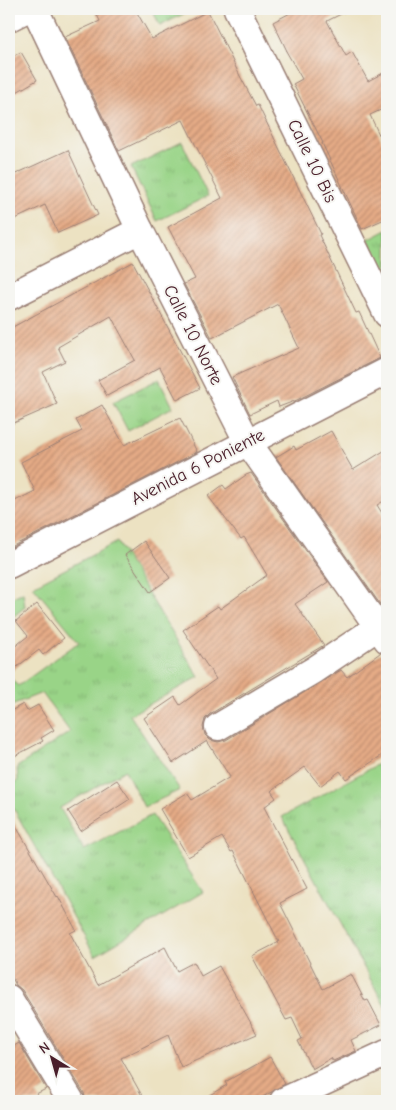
<svg xmlns="http://www.w3.org/2000/svg" width="396" height="1110" font-family="'Comic Neue',sans-serif">
<style>
.grass{fill:url(#grass-tufts);stroke:#727a59}
.building{fill:url(#building-hatch)}
.lines{fill:none;stroke-linecap:round;stroke-linejoin:round}
.street-casing{stroke:#9b8076;stroke-width:29}
.street{stroke:#fff;stroke-width:26}
.labels{text-anchor:middle;dominant-baseline:central;stroke-width:4;stroke-linejoin:round;paint-order:stroke}
.street-label{font-size:18px;fill:#4a1f2b;stroke:#f6f6f2}
</style>
<defs>
<pattern id="grass-tufts" width="24" height="20" patternUnits="userSpaceOnUse" patternTransform="scale(1.25)"><rect width="24" height="20" fill="#99d487"/><path d="M3 7l-1-3M5 7V3M7 7l1-3M15 17l-1-3M17 17v-4M19 17l1-3" fill="none" stroke="#85b675"/></pattern>
<pattern id="building-hatch" width="6" height="6" patternUnits="userSpaceOnUse" patternTransform="scale(1.25)"><rect width="6" height="6" fill="#e5ab86"/><path d="M-1 1l2-2M0 6l6-6M5 7l2-2" fill="none" stroke="#bc8b6e"/></pattern>
</defs>
<rect width="100%" height="100%" fill="#f6f6f2"/>
<filter id="ink" filterUnits="userSpaceOnUse"><feTurbulence type="fractalNoise" baseFrequency=".02" numOctaves="2"/><feDisplacementMap in="SourceGraphic" scale="10" xChannelSelector="R" yChannelSelector="G"/><feConvolveMatrix kernelMatrix="1 2 1 2 8 2 1 2 1" color-interpolation-filters="sRGB"/></filter>
<filter id="wash" filterUnits="userSpaceOnUse"><feTurbulence type="fractalNoise" baseFrequency=".0096" numOctaves="4" result="noise"/><feDisplacementMap in="SourceGraphic" scale="20" xChannelSelector="R" yChannelSelector="G"/><feGaussianBlur stdDeviation="1.12" result="paint"/><feColorMatrix in="noise" values="0 0 0 0 0 0 0 0 0 0 0 0 0 0 0 0 0 1.4 0 .05"/><feComposite in="paint" operator="in"/></filter>
<g filter="url(#wash)">
<rect width="100%" height="100%" fill="#ece2c2"/>
<!-- grass -->
<g class="grass">
<path d="M 152,9 L 193,9 L 160,26 Z"/>
<path d="M 182,142 L 208,196 L 157,221 L 131,167 Z"/>
<path d="M 387,230 L 387,276 L 368,240 Z"/>
<path d="M 159,379 L 173,407 L 128,431 L 113,402 Z"/>
<path d="M 117,542 L 199,677 L 130,715 L 180,790 L 144,807 L 125,770 L 60,808 L 84,850 L 152,815 L 203,892 L 95,956 L 9,800 L 9,790 L 18,780 L 17,767 L 70,732 L 42,693 L 9,706 L 9,676 L 18,686 L 79,642 L 33,586 Z"/>
<path d="M 23,592 L 25,607 L 9,620 L 9,599 Z"/>
<path d="M 387,759 L 387,1010 L 282,817 Z"/>
</g>
<g id="blocks">
<!-- building -->
<g class="building">
<path d="M 94,9 L 135,9 L 152,39 L 208,11 L 240,76 L 256,106 L 258,105 L 321,234 L 319,235 L 356,313 L 359,312 L 380,358 L 297,400 L 279,407 L 277,401 L 250,414 L 232,377 L 299,348 L 278,304 L 212,338 L 184,284 L 195,279 L 168,227 L 222,198 L 183,120 L 119,151 L 65,37 L 100,21 Z"/>
<path d="M 298,9 L 351,9 L 327,21 L 346,56 L 352,52 L 368,81 L 387,71 L 387,107 L 370,115 L 387,152 L 387,218 L 362,229 L 322,143 L 323,143 L 293,84 L 302,79 L 286,51 L 287,51 L 273,22 Z"/>
<path d="M 21,52 L 37,80 L 15,93 L 9,81 L 9,58 Z"/>
<path d="M 68,150 L 98,215 L 58,233 L 45,205 L 9,222 L 9,177 Z"/>
<path d="M 133,262 L 200,388 L 177,400 L 160,367 L 107,396 L 98,380 L 135,360 L 111,316 L 58,347 L 65,361 L 43,372 L 57,404 L 9,425 L 9,329 Z"/>
<path d="M 102,405 L 124,445 L 180,418 L 197,452 L 9,548 L 9,504 L 35,491 L 21,462 L 82,431 L 76,420 Z"/>
<path d="M 331,431 L 353,470 L 387,449 L 387,499 L 377,505 L 387,521 L 387,614 L 276,457 L 294,446 L 296,450 Z"/>
<path d="M 251,473 L 328,582 L 295,604 L 324,645 L 210,714 L 205,719 L 203,727 L 205,735 L 210,740 L 218,742 L 226,740 L 341,670 L 347,677 L 380,653 L 387,655 L 387,752 L 346,779 L 340,771 L 320,786 L 305,767 L 271,791 L 276,798 L 264,807 L 307,889 L 280,903 L 323,989 L 351,974 L 365,1001 L 368,1000 L 381,1025 L 351,1040 L 356,1051 L 333,1061 L 331,1058 L 312,1069 L 298,1041 L 302,1039 L 292,1018 L 286,1020 L 252,956 L 279,942 L 233,851 L 231,852 L 222,837 L 188,857 L 160,809 L 187,793 L 192,800 L 230,777 L 207,741 L 173,763 L 144,718 L 175,697 L 180,705 L 216,679 L 183,630 L 218,606 L 220,609 L 267,575 L 244,537 L 241,539 L 208,496 L 223,485 L 226,489 L 246,475 Z"/>
<path d="M 144,541 L 170,578 L 150,592 L 125,555 Z"/>
<path d="M 37,604 L 64,638 L 43,655 L 39,650 L 9,673 L 9,651 L 28,636 L 16,621 Z"/>
<path d="M 23,704 L 27,711 L 38,705 L 54,730 L 41,738 L 43,741 L 9,759 L 9,712 Z"/>
<path d="M 117,780 L 130,799 L 81,831 L 68,811 Z"/>
<path d="M 9,814 L 57,897 L 58,896 L 76,930 L 70,933 L 98,985 L 165,947 L 177,971 L 194,962 L 201,976 L 219,966 L 257,1034 L 181,1067 L 168,1035 L 121,1058 L 145,1101 L 86,1101 L 84,1093 L 22,990 L 16,985 L 9,972 Z"/>
<path d="M 19,1043 L 46,1089 L 36,1094 L 40,1101 L 9,1101 L 9,1049 Z"/>
<path d="M 270,1057 L 285,1084 L 256,1101 L 199,1101 L 227,1085 L 225,1082 Z"/>
</g>
</g>
</g>
<g filter="url(#ink)">
<use href="#blocks" fill-opacity="0" stroke="#9b8076" stroke-width="1"/>
<g class="lines">
<!-- street casing -->
<g class="street-casing">
<g id="street">
<path d="M 35,9 L 140,230 L 247,441 L 387,640"/>
<path d="M 237,9 L 387,314"/>
<path d="M 9,18 L 27,9"/>
<path d="M 9,297 L 140,230"/>
<path d="M 9,565 L 387,371"/>
<path d="M 218,727 L 314,670 L 378,627"/>
<path d="M 9,998 L 71,1101"/>
<path d="M 283,1101 L 387,1053"/>
</g>
</g>
<!-- street -->
<use href="#street" class="street"/>
</g>
</g>
<g class="labels">
<!-- street labels -->
<g class="street-label">
<text transform="translate(312 161) rotate(64)">Calle 10 Bis</text>
<text transform="translate(193 335) rotate(63)">Calle 10 Norte</text>
<text transform="translate(198 467) rotate(-27)">Avenida 6 Poniente</text>
</g>
</g>
<!-- margin -->
<rect width="396" height="1110" fill="none" stroke="#f6f6f2" stroke-width="30"/>
<!-- north arrow -->
<g transform="translate(52 1058) rotate(323)" stroke="#f6f6f2" stroke-width="4" paint-order="stroke">
<path d="M0-4L9 19L0 12L-9 19Z" fill="#4a1f2b"/>
<text y="-8" font-size="14" font-weight="bold" text-anchor="middle" fill="#4a1f2b">N</text>
</g>
</svg>
